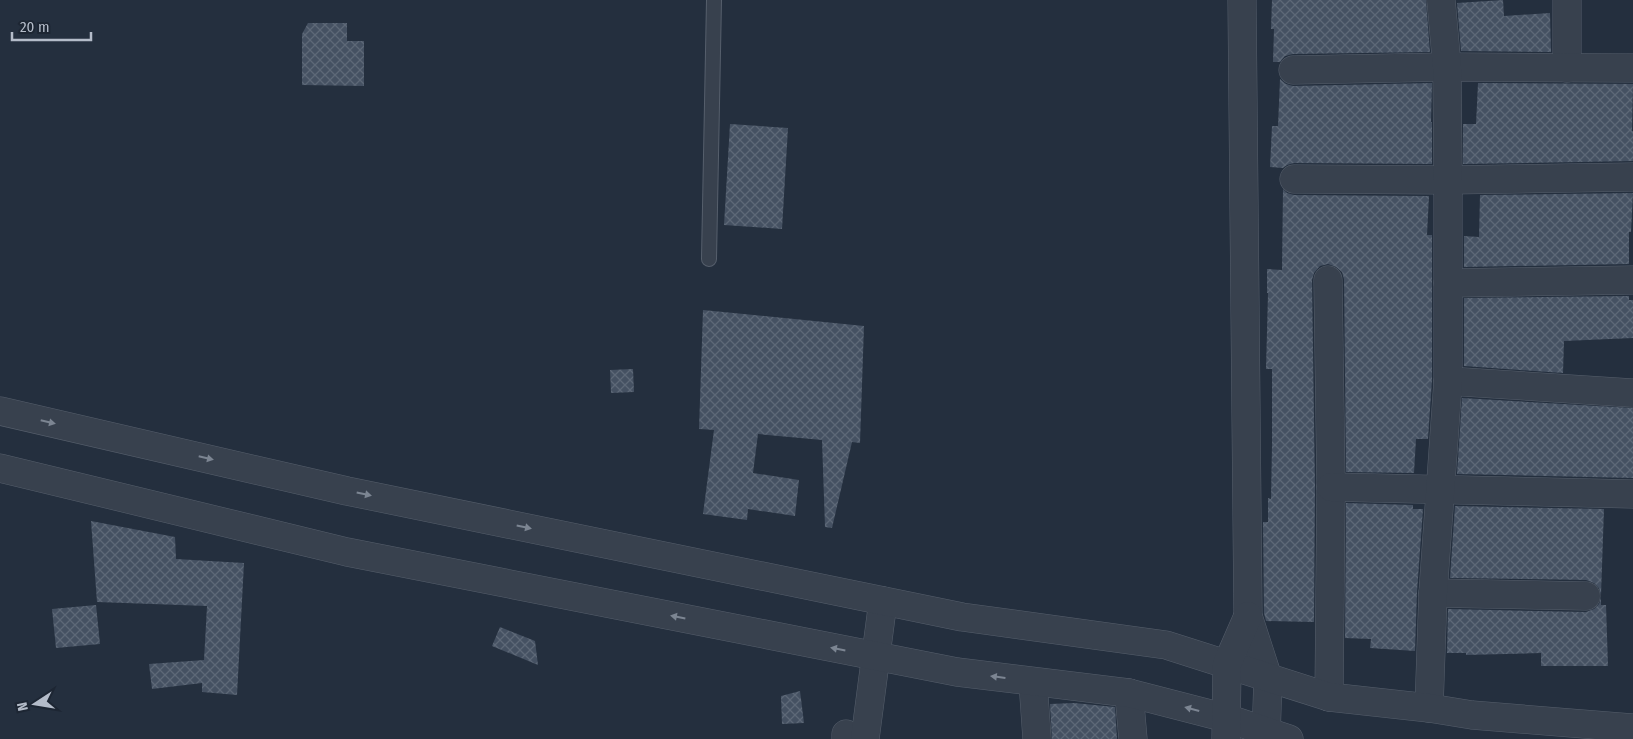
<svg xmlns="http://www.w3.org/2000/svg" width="1633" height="739" font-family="'Fira Sans Condensed',sans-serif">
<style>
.building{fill:url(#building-cross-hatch)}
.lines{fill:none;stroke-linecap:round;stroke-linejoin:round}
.service-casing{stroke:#565f6c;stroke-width:16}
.minor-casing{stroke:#565f6c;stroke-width:29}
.tertiary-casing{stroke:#565f6c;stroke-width:29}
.service{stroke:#38414e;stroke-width:14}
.minor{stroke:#38414e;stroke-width:28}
.tertiary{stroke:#38414e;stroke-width:28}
.oneway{fill:#7c8592}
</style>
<defs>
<pattern id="building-cross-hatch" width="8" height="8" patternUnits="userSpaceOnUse" patternTransform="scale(1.25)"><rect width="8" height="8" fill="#455162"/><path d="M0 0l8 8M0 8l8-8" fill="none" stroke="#5d6877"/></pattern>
</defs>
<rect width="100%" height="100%" fill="#242f3e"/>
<!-- building -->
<g class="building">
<path d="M 1272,0 L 1426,0 L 1430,52 L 1293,54 L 1285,56 L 1280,62 L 1273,62 L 1274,29 L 1271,29 Z"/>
<path d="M 1503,0 L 1504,16 L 1550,13 L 1551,52 L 1461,51 L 1457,3 Z"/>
<path d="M 308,23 L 347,23 L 347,41 L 364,41 L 364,86 L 302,85 L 302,34 Z"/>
<path d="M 1280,79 L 1286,84 L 1293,86 L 1432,83 L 1431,122 L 1432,122 L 1432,164 L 1294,163 L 1287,165 L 1283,168 L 1270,167 L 1272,126 L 1278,126 Z"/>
<path d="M 1478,83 L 1633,84 L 1632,131 L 1633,131 L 1633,161 L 1463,164 L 1463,124 L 1476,124 Z"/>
<path d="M 730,124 L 788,128 L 782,229 L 724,225 Z"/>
<path d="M 1283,189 L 1287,193 L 1294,195 L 1429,196 L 1427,235 L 1432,235 L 1432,380 L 1428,439 L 1416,439 L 1414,473 L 1346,472 L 1344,279 L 1342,272 L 1336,267 L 1328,264 L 1320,266 L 1314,273 L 1312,280 L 1315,487 L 1314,622 L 1266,621 L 1264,613 L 1263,522 L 1268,522 L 1268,498 L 1271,499 L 1272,445 L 1272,369 L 1266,369 L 1268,293 L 1267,293 L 1267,269 L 1282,270 Z"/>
<path d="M 1633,193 L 1631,232 L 1629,232 L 1629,264 L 1464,267 L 1464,236 L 1479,237 L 1480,195 Z"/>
<path d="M 1629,296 L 1629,300 L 1633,300 L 1633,338 L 1564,341 L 1563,373 L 1464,366 L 1464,298 Z"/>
<path d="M 703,310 L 864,326 L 860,443 L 852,442 L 832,528 L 825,527 L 822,440 L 758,434 L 753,473 L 799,480 L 795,516 L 748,509 L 747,520 L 703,514 L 714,430 L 699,429 Z"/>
<path d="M 633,369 L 634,392 L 611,393 L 610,370 Z"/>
<path d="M 1462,398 L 1633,408 L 1633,478 L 1457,474 Z"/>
<path d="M 1346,503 L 1413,505 L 1413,509 L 1423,509 L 1417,592 L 1415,651 L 1370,648 L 1371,639 L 1345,638 Z"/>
<path d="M 1455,506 L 1604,509 L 1601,595 L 1599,588 L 1594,583 L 1586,580 L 1450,578 Z"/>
<path d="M 91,521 L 175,537 L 176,559 L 244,563 L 237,695 L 202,692 L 202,683 L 152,689 L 149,664 L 204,660 L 207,606 L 97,602 Z"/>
<path d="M 1601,598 L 1601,605 L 1606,605 L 1608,666 L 1541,666 L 1541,653 L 1466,655 L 1466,653 L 1447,653 L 1448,609 L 1586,612 L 1594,609 L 1599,604 Z"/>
<path d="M 96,605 L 100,644 L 56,648 L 52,609 Z"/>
<path d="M 500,627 L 535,641 L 538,665 L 492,646 Z"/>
<path d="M 800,691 L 804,723 L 782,724 L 781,696 Z"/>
<path d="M 1074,703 L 1115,707 L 1117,739 L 1052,739 L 1050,704 Z"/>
</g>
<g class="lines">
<!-- service casing -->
<g class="service-casing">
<path id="service" d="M 709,259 L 714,0"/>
</g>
<!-- minor casing -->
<g class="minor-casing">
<g id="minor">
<path d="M 1567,68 L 1567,0"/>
<path d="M 1293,70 L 1447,67 L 1633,68"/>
<path d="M 1294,179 L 1448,180 L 1633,177"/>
<path d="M 1328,280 L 1331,487 L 1329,697"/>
<path d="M 1448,283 L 1633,280"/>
<path d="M 1448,381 L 1633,393"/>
<path d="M 1331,487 L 1633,494"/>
<path d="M 1433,593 L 1586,596"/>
<path d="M 1033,682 L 1037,739"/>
<path d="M 1129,693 L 1133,739"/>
<path d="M 1429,708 L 1433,593 L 1448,381 L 1448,180 L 1447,67 L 1441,0"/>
<path d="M 846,739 L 846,734"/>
<path d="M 865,739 L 883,601"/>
</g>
</g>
<!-- tertiary casing -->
<g class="tertiary-casing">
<g id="tertiary">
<path d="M 1242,0 L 1248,616 L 1268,678 L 1266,739"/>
<path d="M 0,411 L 347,491 L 962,617 L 1166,645 L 1329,697 L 1429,708 L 1472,715 L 1633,728"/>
<path d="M 0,468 L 347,552 L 957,672 L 1129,693 L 1226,718 L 1289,739"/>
<path d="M 1226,739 L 1227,664 L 1248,616"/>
</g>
</g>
<!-- service -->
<use href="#service" class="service"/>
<!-- minor -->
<use href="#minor" class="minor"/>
<!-- tertiary -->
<use href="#tertiary" class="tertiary"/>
</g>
<!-- one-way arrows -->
<defs><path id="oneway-solid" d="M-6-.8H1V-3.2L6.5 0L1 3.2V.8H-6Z" transform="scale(1.25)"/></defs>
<g class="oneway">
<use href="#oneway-solid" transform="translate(48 422) rotate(13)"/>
<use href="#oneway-solid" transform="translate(206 458) rotate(13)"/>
<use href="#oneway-solid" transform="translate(364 494) rotate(12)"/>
<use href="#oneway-solid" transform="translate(524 527) rotate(12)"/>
<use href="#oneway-solid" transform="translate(678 617) rotate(-169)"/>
<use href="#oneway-solid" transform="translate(838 649) rotate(-169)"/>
<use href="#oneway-solid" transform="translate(998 677) rotate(-173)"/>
<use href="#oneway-solid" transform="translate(1192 709) rotate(-165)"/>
</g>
<!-- north arrow -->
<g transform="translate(35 704) rotate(258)" stroke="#1d2633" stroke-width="4" paint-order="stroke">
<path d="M0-4L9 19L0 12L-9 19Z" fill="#b4bcc9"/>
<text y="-8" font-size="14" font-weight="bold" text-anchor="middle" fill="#b4bcc9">N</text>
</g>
<!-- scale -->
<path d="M12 32v8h79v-8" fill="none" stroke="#b4bcc9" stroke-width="2.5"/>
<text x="20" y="32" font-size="15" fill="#b4bcc9" stroke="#1d2633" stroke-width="4" paint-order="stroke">20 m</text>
</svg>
